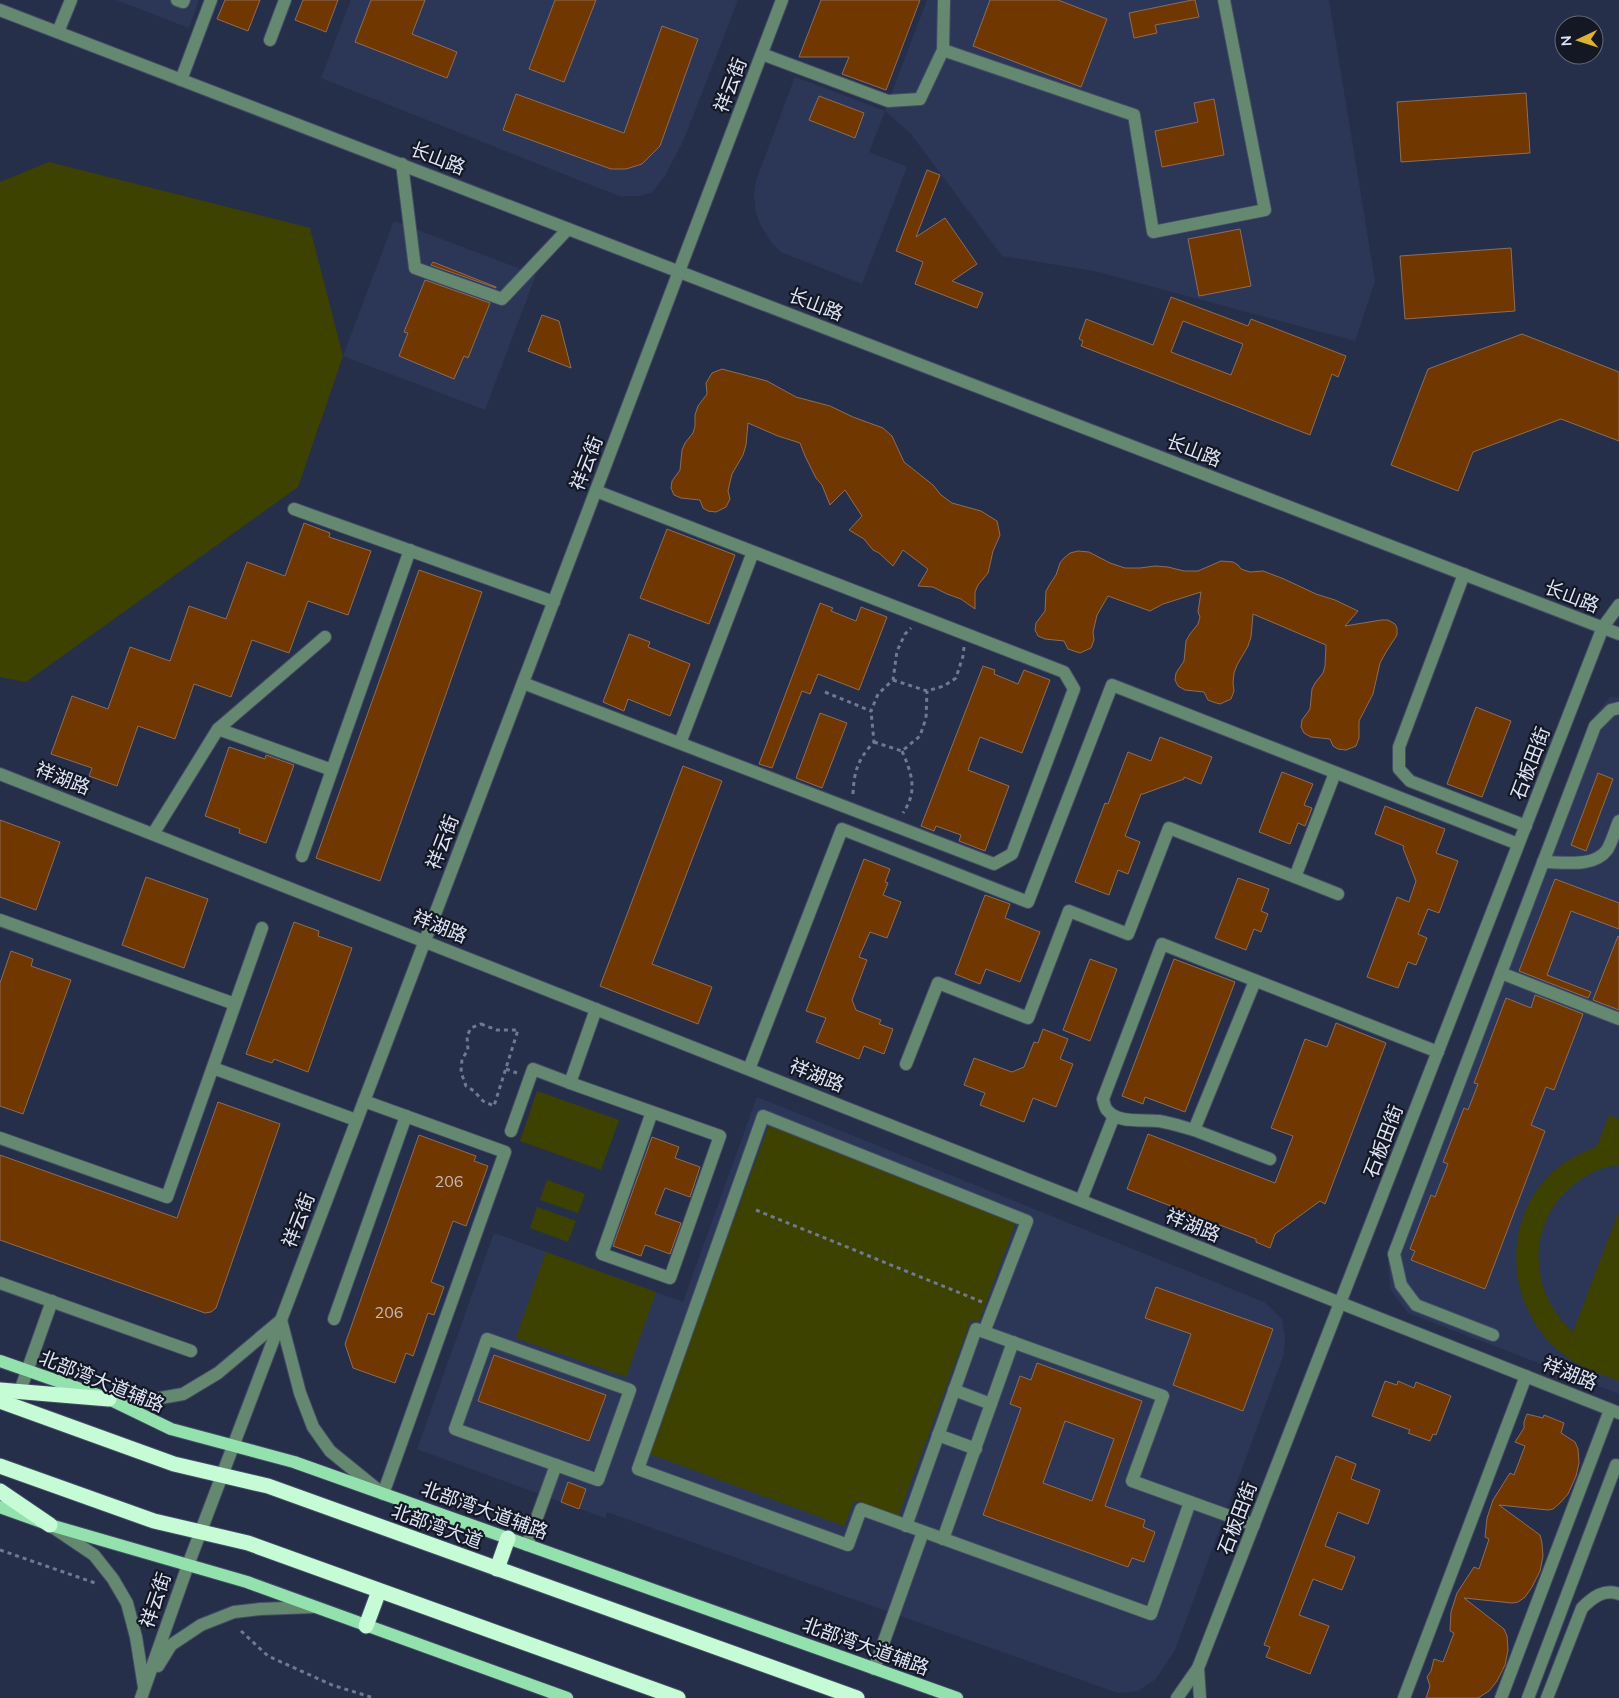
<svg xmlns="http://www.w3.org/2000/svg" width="1619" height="1698" font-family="Mulish,'Noto Sans SC',sans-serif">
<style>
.built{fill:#2c3758}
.green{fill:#3d4200}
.building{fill:#713700;stroke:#8c6d59;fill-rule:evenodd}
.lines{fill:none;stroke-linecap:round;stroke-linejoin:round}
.minor-casing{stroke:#444c66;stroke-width:14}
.major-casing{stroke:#444c66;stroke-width:14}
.highway-casing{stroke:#444c66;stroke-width:17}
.path{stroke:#717990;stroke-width:3;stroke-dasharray:4 4;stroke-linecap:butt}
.minor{stroke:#648970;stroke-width:12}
.major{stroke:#93e2ae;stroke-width:12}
.highway{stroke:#c5fcd6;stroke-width:15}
.labels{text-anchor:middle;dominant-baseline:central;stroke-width:4.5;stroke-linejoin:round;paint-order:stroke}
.number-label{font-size:16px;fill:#c4bab9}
.street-label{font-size:19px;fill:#dfe6f7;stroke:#141824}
</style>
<rect width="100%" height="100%" fill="#262f4a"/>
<!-- built -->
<g class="built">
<path d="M 116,0 L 199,0 L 189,28 Z"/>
<path d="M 351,0 L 738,0 L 684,139 L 665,176 L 651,193 L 639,196 L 619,196 L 321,78 Z"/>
<path d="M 927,0 L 1329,0 L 1375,281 L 1355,341 L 1094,271 L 1002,256 L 911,134 L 885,111 L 869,152 L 907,167 L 862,284 L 781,252 L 771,242 L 760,224 L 756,213 L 754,194 L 756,181 L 795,77 L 885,111 Z"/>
<path d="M 394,221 L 536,275 L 485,410 L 343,356 Z"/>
<path d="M 1610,697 L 1619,697 L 1619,1394 L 1408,1313 L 1390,1289 L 1388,1260 L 1595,716 Z"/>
<path d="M 757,1097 L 1264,1302 L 1282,1319 L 1285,1339 L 1283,1357 L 1175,1650 L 1156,1679 L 1138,1691 L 1118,1693 L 607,1512 L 605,1518 L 417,1449 L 494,1233 L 683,1302 Z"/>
</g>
<!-- green -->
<g class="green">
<path d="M 49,162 L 310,228 L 343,356 L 298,487 L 26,682 L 0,677 L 0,182 Z"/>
<path d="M 537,1091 L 619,1120 L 601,1170 L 520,1141 Z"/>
<path d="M 1609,1115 L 1619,1119 L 1619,1165 C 1605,1166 1591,1172 1580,1180 C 1526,1217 1526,1290 1573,1332 L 1619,1211 L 1619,1381 C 1598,1373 1575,1366 1558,1350 C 1503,1303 1501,1211 1560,1166 C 1572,1157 1584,1152 1597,1146 Z"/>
<path d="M 769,1125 L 1016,1222 L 979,1322 L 971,1320 L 898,1517 L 854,1501 L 844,1526 L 647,1453 Z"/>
<path d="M 547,1180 L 585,1194 L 578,1213 L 540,1200 Z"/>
<path d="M 537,1207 L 576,1221 L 568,1242 L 530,1228 Z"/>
<path d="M 546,1252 L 656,1292 L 626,1377 L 516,1338 Z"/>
</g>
<!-- building -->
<g class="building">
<path d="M 225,0 L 260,0 L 248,31 L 217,19 Z"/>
<path d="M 303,0 L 338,0 L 326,32 L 295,20 Z"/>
<path d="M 371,0 L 425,0 L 412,34 L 457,52 L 447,78 L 355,42 Z"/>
<path d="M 555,0 L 596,0 L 564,82 L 529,69 Z"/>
<path d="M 821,0 L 920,0 L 886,90 L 842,74 L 849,57 L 799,57 Z"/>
<path d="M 990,0 L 1058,0 L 1107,19 L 1081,87 L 973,46 Z"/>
<path d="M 1192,0 L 1195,0 L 1199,17 L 1155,25 L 1157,33 L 1134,38 L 1129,13 Z"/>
<path d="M 662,26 L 698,39 L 660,146 L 642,164 L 626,169 L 611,169 L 503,130 L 516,94 L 624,133 Z"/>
<path d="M 1526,93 L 1530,153 L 1401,162 L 1397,102 Z"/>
<path d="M 819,96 L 864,113 L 855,138 L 809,120 Z"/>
<path d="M 1214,99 L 1224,155 L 1162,167 L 1155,131 L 1198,122 L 1194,103 Z"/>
<path d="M 927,170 L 940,175 L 916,237 L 945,218 L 977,264 L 952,281 L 983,293 L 977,308 L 915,284 L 923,262 L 896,251 Z"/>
<path d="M 1240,229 L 1251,286 L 1199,296 L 1188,239 Z"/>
<path d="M 1511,248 L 1515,311 L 1405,319 L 1400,256 Z"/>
<path d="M 433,262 L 496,287 L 496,288 L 431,265 Z"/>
<path d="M 425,280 L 490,303 L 468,358 L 464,356 L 454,379 L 399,356 L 408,333 L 404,332 Z"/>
<path d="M 1171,297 L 1248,326 L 1251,319 L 1346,356 L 1338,377 L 1332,374 L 1310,435 L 1081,346 L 1083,341 L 1079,339 L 1086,319 L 1153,345 ZM 1183,321 L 1243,344 L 1231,375 L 1171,352 Z"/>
<path d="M 542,315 L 559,321 L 571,368 L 528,351 Z"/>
<path d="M 1522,334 L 1619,372 L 1619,441 L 1561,419 L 1473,452 L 1458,491 L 1391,465 L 1428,369 Z"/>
<path d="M 722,369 L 767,381 L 796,397 L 830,406 L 853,417 L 883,428 L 892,436 L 904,462 L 933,485 L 941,495 L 952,503 L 981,511 L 997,521 L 1000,535 L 993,551 L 988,573 L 978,585 L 975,592 L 975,609 L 961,599 L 947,594 L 933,587 L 918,586 L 928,569 L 903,550 L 893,566 L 879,553 L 873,550 L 864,539 L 849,530 L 862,516 L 845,490 L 830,505 L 822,485 L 816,478 L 805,456 L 800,443 L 778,436 L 748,423 L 746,445 L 743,455 L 732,474 L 730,482 L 728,491 L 730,499 L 726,507 L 716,512 L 708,511 L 703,508 L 700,500 L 681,498 L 674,495 L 671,488 L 672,481 L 680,470 L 682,450 L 685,443 L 693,433 L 695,426 L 695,415 L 698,406 L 707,394 L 706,383 L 712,373 Z"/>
<path d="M 304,523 L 330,533 L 329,537 L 371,551 L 348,615 L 308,601 L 289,653 L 252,640 L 231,697 L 194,684 L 175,739 L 138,726 L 117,786 L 89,776 L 92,768 L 51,754 L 72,696 L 108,709 L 130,647 L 170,661 L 189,606 L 226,619 L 247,562 L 285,576 Z"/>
<path d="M 667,529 L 735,555 L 709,624 L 640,598 Z"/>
<path d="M 1078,551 L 1089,552 L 1110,563 L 1125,568 L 1140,568 L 1155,566 L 1168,567 L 1184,571 L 1198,571 L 1221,561 L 1233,562 L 1238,565 L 1241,569 L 1250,572 L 1263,571 L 1284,579 L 1316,594 L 1335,600 L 1358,611 L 1345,626 L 1381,620 L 1388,620 L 1395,624 L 1397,628 L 1397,635 L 1386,652 L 1380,663 L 1373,694 L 1359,721 L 1359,738 L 1356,746 L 1346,750 L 1338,749 L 1333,746 L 1330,739 L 1311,737 L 1304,733 L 1301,727 L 1302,720 L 1310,709 L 1312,689 L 1315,683 L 1323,673 L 1325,666 L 1326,645 L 1253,614 L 1251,637 L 1248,646 L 1237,665 L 1234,673 L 1233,683 L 1234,691 L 1231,699 L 1220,704 L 1213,702 L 1208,700 L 1204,692 L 1185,690 L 1178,686 L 1175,680 L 1176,673 L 1184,661 L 1186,641 L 1190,634 L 1198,624 L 1200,617 L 1198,612 L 1201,592 L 1163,604 L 1150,611 L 1108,596 L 1097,615 L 1093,632 L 1094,640 L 1091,648 L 1080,653 L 1068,649 L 1064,641 L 1045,639 L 1038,636 L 1035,630 L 1036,623 L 1045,611 L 1046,591 L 1050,584 L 1056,575 L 1060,563 L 1063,559 L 1070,553 Z"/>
<path d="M 419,570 L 482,592 L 380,881 L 316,858 Z"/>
<path d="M 820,603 L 833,608 L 831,611 L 856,621 L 861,607 L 887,617 L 859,690 L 818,674 L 810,694 L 802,691 L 772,768 L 759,764 Z"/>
<path d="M 629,634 L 650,642 L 648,647 L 690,664 L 670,716 L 628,699 L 624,711 L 603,702 Z"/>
<path d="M 983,666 L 995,670 L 994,674 L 1018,684 L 1024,670 L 1050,680 L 1022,753 L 980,737 L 968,770 L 1009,786 L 985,851 L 959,841 L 961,835 L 936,826 L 934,831 L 921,826 Z"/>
<path d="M 1476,707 L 1511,721 L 1482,797 L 1447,784 Z"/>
<path d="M 820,713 L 847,723 L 822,788 L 796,778 Z"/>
<path d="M 1160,737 L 1212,757 L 1201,784 L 1184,777 L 1184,779 L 1143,794 L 1141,794 L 1125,836 L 1140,842 L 1128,874 L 1118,870 L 1109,895 L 1075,882 L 1105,803 L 1108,804 L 1128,752 L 1151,761 Z"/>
<path d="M 229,747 L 265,759 L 266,755 L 294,765 L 266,843 L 239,833 L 240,829 L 205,816 Z"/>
<path d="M 683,766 L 722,781 L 652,964 L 712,987 L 698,1024 L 600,986 Z"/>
<path d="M 1282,772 L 1313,784 L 1304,805 L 1312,808 L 1305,826 L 1298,823 L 1290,844 L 1259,832 Z"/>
<path d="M 1598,773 L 1613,779 L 1586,851 L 1571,845 Z"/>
<path d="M 1385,806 L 1445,829 L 1436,853 L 1458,861 L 1439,913 L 1428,909 L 1418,934 L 1427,938 L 1416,965 L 1408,962 L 1398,988 L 1367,977 L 1397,897 L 1409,902 L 1416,881 L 1403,848 L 1404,846 L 1375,834 Z"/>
<path d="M 0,820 L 60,842 L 36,910 L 0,897 Z"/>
<path d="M 864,859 L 890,869 L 885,882 L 888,883 L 883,895 L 901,902 L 887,938 L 870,932 L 859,957 L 867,960 L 852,1000 L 856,1010 L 881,1020 L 879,1024 L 893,1029 L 884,1054 L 864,1046 L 859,1059 L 816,1042 L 826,1018 L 806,1011 Z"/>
<path d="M 146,877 L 208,899 L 184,968 L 122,945 Z"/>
<path d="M 1238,878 L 1269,889 L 1261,911 L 1268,914 L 1261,932 L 1254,929 L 1246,950 L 1215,938 Z"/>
<path d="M 1555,879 L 1619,903 L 1619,929 L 1571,911 L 1547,975 L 1591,992 L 1588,998 L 1519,971 Z"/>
<path d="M 985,895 L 1010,904 L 1005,918 L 1040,932 L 1020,982 L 986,969 L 980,984 L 955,974 Z"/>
<path d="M 294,922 L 319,931 L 318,936 L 352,948 L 308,1072 L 274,1059 L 272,1063 L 246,1054 Z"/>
<path d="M 1618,936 L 1619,937 L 1619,1010 L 1593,1000 Z"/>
<path d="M 11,951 L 33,959 L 31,966 L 71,980 L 23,1114 L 0,1106 L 0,983 Z"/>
<path d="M 1090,959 L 1117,969 L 1090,1041 L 1063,1030 Z"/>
<path d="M 1174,959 L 1235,982 L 1185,1112 L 1145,1097 L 1143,1104 L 1122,1096 Z"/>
<path d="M 1535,995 L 1583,1014 L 1554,1090 L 1546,1087 L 1531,1125 L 1545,1131 L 1485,1289 L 1411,1260 L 1415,1251 L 1410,1249 L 1431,1195 L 1435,1197 L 1438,1189 L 1448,1164 L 1443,1162 L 1464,1108 L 1468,1110 L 1478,1084 L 1474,1083 L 1506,998 L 1531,1008 Z"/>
<path d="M 1336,1023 L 1386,1043 L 1325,1204 L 1320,1201 L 1275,1234 L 1270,1248 L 1256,1242 L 1256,1239 L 1127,1189 L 1148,1134 L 1275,1183 L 1293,1136 L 1271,1128 L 1292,1074 L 1305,1039 L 1327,1047 Z"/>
<path d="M 1043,1029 L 1068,1039 L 1060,1059 L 1073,1064 L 1056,1107 L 1033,1098 L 1024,1122 L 980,1105 L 985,1093 L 964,1085 L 974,1058 L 1012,1072 L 1024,1067 L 1034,1042 L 1038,1043 Z"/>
<path d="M 218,1102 L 280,1124 L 216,1308 L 211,1312 L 205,1313 L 0,1240 L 0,1155 L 177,1218 Z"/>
<path d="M 419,1135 L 476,1156 L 474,1161 L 488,1166 L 466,1226 L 453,1221 L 431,1282 L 444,1287 L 434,1315 L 428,1313 L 413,1356 L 406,1353 L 395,1383 L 353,1368 L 345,1344 Z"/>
<path d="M 652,1137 L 679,1147 L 675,1158 L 700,1167 L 690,1197 L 665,1188 L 655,1214 L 681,1223 L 670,1254 L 645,1245 L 641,1256 L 613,1246 Z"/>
<path d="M 1156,1287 L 1273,1329 L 1243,1411 L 1173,1385 L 1191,1334 L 1145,1318 Z"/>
<path d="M 494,1355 L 606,1395 L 589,1441 L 478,1401 Z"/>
<path d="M 1037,1363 L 1142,1401 L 1105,1506 L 1145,1520 L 1143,1527 L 1155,1532 L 1144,1562 L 1132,1558 L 1128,1567 L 983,1515 L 1021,1408 L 1010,1404 L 1020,1376 L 1031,1380 ZM 1065,1421 L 1114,1439 L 1092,1501 L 1043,1483 Z"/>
<path d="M 1385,1381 L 1397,1385 L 1398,1381 L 1414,1388 L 1416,1382 L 1451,1396 L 1436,1435 L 1433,1434 L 1430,1441 L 1408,1433 L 1410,1430 L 1372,1416 Z"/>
<path d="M 1527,1414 L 1543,1418 L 1544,1415 L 1564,1423 L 1561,1433 L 1575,1442 L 1578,1449 L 1579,1463 L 1576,1476 L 1568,1494 L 1560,1503 L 1553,1509 L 1548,1510 L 1499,1505 L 1540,1535 L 1542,1543 L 1543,1556 L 1540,1571 L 1532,1587 L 1525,1597 L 1518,1602 L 1512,1603 L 1464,1598 L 1504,1629 L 1507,1636 L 1508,1650 L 1505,1665 L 1497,1681 L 1489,1691 L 1478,1698 L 1426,1698 L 1430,1686 L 1427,1677 L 1431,1671 L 1434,1659 L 1443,1662 L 1454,1633 L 1450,1631 L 1451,1612 L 1457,1593 L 1474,1567 L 1479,1569 L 1489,1539 L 1485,1537 L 1487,1518 L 1493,1500 L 1510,1473 L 1514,1475 L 1525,1446 L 1515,1442 L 1524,1428 L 1524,1422 Z"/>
<path d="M 1336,1456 L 1356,1464 L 1351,1479 L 1380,1490 L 1368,1524 L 1338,1512 L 1325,1546 L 1355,1557 L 1342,1590 L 1313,1579 L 1299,1615 L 1329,1626 L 1310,1674 L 1266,1657 L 1270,1647 L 1264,1645 Z"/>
<path d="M 568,1482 L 586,1489 L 579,1509 L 561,1502 Z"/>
</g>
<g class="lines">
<!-- minor casing -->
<g class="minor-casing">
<g id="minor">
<path d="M 177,0 L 183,2 L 184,0"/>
<path d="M 0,10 L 1619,634"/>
<path d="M 58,32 L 71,0"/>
<path d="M 270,40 L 285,0"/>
<path d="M 943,50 L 1134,115 L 1153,232 L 1265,210 L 1224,0"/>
<path d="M 762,54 L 888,101 L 920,99 L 943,50 L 944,0"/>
<path d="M 181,80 L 211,0"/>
<path d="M 402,164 L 415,268 L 502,299 L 568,229"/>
<path d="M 294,509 L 554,602"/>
<path d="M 1464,574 L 1399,747 L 1399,769 L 1410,781 L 1526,826"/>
<path d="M 523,683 L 994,864 L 1012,854 L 1074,689 L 1064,672 L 596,491"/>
<path d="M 218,729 L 332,770 L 410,550"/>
<path d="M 680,743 L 753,552"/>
<path d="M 1335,773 L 1295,877 L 1338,894"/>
<path d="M 0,774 L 1619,1413"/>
<path d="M 153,834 L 218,729 L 325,637"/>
<path d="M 302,856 L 332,770"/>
<path d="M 1543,862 C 1563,862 1594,868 1607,850 C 1612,842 1615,830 1619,821"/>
<path d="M 0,920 L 235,1004"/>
<path d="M 1501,973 L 1619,1019"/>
<path d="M 1255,981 L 1194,1130 C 1183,1127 1171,1123 1159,1121 C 1143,1119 1118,1124 1107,1110 C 1105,1108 1104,1103 1103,1099 L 1162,944 L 1438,1052"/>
<path d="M 906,1064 L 938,983 L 1028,1018 L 1069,911 L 1128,934 L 1169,828 L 1295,877"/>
<path d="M 213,1068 L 356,1120"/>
<path d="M 749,1069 L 842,829 L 1028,902 L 1112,685 L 1518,844"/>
<path d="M 570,1083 L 720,1136 L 670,1278 L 602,1254 L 652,1112"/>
<path d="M 1194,1130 L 1270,1159"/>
<path d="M 511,1131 L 533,1069 L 570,1083 L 596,1009"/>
<path d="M 0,1138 L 167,1197 L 262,928"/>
<path d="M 1081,1200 L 1114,1116"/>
<path d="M 0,1283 L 191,1351"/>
<path d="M 334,1319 L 406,1116"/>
<path d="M 984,1332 L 1027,1221 L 763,1116 L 638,1469 L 848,1545 L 861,1509 L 1151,1614 L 1190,1502"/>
<path d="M 1493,1335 L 1416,1305 L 1401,1285 L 1394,1254 L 1595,726 L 1611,710 L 1619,708"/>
<path d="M 487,1339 L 630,1390 L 598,1480 L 455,1429 Z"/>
<path d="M 954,1390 L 991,1404"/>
<path d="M 20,1391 L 52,1301"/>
<path d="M 109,1399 L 149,1400 L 183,1394 L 218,1373 L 281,1320 L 300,1393 L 313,1427 L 330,1451 L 383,1494 L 505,1152 L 364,1101"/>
<path d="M 938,1435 L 976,1449"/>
<path d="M 906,1526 L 976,1329 L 1163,1396 L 1132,1481 L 1254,1525"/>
<path d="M 54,1528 L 94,1555 L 113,1579 L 127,1603 L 136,1637 L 144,1687"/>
<path d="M 943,1539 L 1013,1342"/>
<path d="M 527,1545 L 556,1465"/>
<path d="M 158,1666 L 171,1645 L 201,1625 L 234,1612 L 260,1609 L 313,1607"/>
<path d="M 1198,1668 L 1200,1698"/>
<path d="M 874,1669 L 923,1532"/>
<path d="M 141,1698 L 188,1565 L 782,0"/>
<path d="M 1177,1698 L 1198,1668 L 1603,627 L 1619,605"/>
<path d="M 1404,1698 L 1526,1376"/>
<path d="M 1501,1698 L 1610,1410"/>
<path d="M 1528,1698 L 1616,1465"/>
<path d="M 1547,1698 L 1582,1608 C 1592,1598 1604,1588 1619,1594"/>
</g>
</g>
<!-- major casing -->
<g class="major-casing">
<g id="major">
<path d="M 0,1361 L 109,1399 L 171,1429 L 294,1462 L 957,1698"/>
<path d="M 0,1507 L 50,1525 L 247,1582 L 567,1698"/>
</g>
</g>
<!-- highway casing -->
<g class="highway-casing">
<g id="highway">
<path d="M 0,1390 L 109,1399"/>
<path d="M 0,1401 L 174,1464 L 268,1486 L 857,1698"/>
<path d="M 0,1466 L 154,1521 L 248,1543 L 678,1698"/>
<path d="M 0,1491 L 50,1525"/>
<path d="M 497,1569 L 508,1538"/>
<path d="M 366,1626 L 379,1591"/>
</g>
</g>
<!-- path -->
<g class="path">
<path d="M 893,680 L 927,691 L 944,686 L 956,678 L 963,656 L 964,647"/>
<path d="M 825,692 L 871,711 L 878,694 L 893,680 L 897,651 L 905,634 L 911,628"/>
<path d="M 874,742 L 902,751 L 920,736 L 926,718 L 927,691"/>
<path d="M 902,751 C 912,774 918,791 903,813"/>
<path d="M 853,794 C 854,771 858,759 874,742 L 871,711"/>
<path d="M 481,1024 L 497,1030 L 518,1030 L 494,1106 L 483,1101 L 474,1091 L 466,1086 L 461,1072 L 462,1059 L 468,1050 L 467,1036 L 471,1028 Z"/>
<path d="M 506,1069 L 517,1073"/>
<path d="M 756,1210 L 982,1302"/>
<path d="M 0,1550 L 98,1584"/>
<path d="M 241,1631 L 268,1656 L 332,1685 L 374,1698"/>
</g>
<!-- minor -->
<use href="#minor" class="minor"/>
<!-- major -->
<use href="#major" class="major"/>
<!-- highway -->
<use href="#highway" class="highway"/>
</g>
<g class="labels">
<!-- number labels -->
<g class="number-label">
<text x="449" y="1181">206</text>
<text x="389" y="1312">206</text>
</g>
<!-- street labels -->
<g class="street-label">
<text transform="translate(730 85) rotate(-69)">祥云街</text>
<text transform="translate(438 158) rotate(21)">长山路</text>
<text transform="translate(816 304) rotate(21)">长山路</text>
<text transform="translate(1194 450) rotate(21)">长山路</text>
<text transform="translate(586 463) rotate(-69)">祥云街</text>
<text transform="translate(1572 596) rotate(21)">长山路</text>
<text transform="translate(1530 763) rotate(-69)">石板田街</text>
<text transform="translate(63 778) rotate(21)">祥湖路</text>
<text transform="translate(442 842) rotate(-69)">祥云街</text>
<text transform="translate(440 926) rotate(22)">祥湖路</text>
<text transform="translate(817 1075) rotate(22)">祥湖路</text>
<text transform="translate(1383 1141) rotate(-69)">石板田街</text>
<text transform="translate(298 1220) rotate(-69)">祥云街</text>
<text transform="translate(1193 1225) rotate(22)">祥湖路</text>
<text transform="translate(1570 1373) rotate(22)">祥湖路</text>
<text transform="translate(102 1381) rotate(22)">北部湾大道辅路</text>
<text transform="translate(485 1510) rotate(20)">北部湾大道辅路</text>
<text transform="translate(1237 1518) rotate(-69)">石板田街</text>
<text transform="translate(437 1526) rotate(20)">北部湾大道</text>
<text transform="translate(155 1600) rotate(-71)">祥云街</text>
<text transform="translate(866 1646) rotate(20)">北部湾大道辅路</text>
</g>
</g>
<!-- north arrow -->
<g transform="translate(1579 40) rotate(266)"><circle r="24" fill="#141824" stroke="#656a78"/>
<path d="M0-4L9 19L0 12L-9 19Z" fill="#ddb133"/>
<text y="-8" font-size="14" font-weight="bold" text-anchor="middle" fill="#dfe6f7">N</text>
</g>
</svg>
